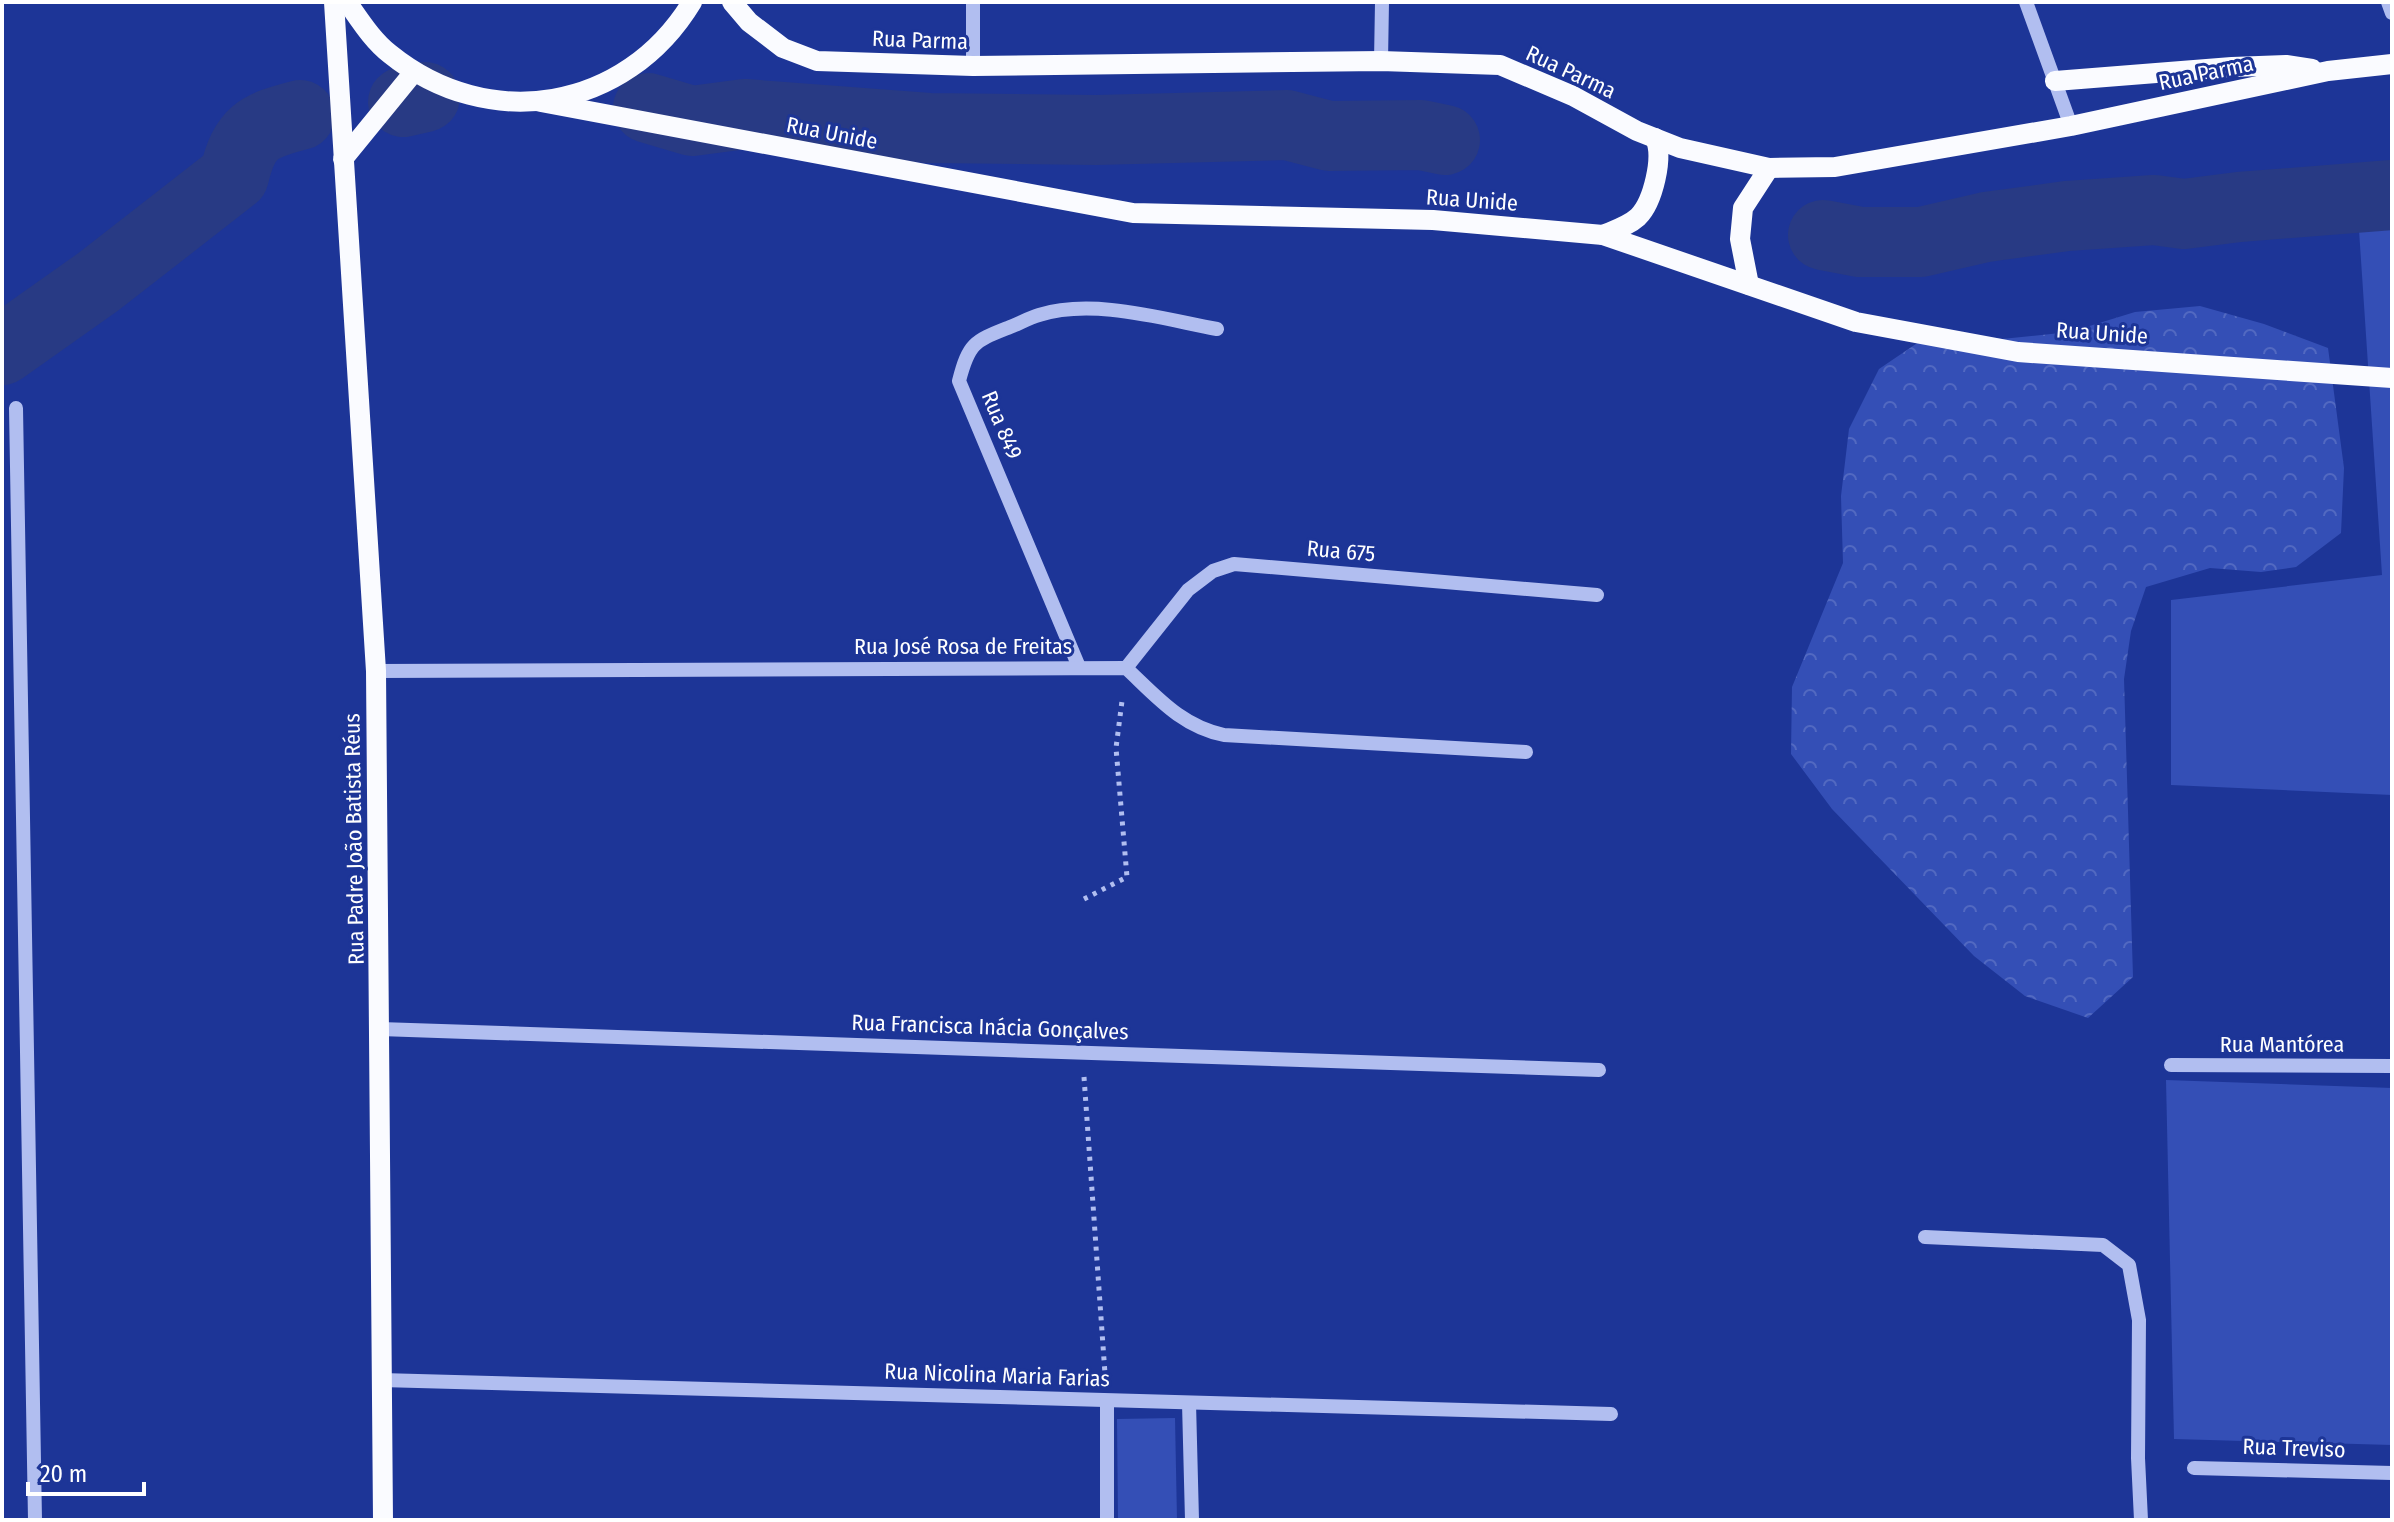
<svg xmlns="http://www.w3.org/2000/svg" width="2394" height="1522" font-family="'Fira Sans Condensed',sans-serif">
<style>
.green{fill:#344fb6}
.forest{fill:url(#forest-crowns)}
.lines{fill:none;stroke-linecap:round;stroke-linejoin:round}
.river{stroke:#283a84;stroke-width:70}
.path{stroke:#b1bef0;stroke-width:5;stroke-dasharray:4 6;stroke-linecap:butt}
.minor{stroke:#b1bef0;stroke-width:14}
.major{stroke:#fafbff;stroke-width:20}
.labels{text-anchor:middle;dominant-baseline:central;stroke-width:6;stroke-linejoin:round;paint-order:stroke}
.street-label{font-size:22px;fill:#fff;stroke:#1d3597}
</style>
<defs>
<pattern id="forest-crowns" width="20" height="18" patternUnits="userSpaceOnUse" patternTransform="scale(2)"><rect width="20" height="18" fill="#344fb6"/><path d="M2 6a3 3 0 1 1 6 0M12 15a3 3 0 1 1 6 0" fill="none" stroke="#5269c1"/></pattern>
</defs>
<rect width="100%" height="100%" fill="#1d3597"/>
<!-- green -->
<g class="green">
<path d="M 2392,227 L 2392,795 L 2171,785 L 2171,600 L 2382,575 L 2359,230 Z"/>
<path d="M 2166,1080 L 2392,1088 L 2392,1445 L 2174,1439 Z"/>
<path d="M 1175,1418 L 1177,1520 L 1118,1520 L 1117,1419 Z"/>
</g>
<!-- forest -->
<path class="forest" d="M 2200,306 L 2264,324 L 2328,348 L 2344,468 L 2341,533 L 2296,567 L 2261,572 L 2210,568 L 2146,587 L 2131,631 L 2124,679 L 2133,977 L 2088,1018 L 2025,996 L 1974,956 L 1832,809 L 1791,754 L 1792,687 L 1843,563 L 1841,496 L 1849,429 L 1879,369 L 1935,331 L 2002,339 L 2070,332 L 2135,312 Z"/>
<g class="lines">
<!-- river -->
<g class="river">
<path d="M 403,102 L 425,97"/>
<path d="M 648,108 L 692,121 L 745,114 L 929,128 L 1096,130 L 1287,125 L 1329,136 L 1421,135 L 1445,140"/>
<path d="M 1823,235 L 1860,242 L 1921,242 L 1986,227 L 2067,216 L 2154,210 L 2184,214 L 2239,207 L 2392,195"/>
<path d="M 2,350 L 98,282 L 234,176 C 245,131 258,126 300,115"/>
</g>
<!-- path -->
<g class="path">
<path d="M 1084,899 L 1127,877 L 1116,748 L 1122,701"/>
<path d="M 1084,1077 L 1105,1374"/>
</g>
<!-- minor -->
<g class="minor">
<path d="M 973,2 L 973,66"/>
<path d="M 2026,2 L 2071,126"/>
<path d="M 2388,2 L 2392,13"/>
<path d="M 1381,61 L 1382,2"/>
<path d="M 16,408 L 35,1520"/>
<path d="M 1079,667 L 959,381 C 969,342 975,341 1010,327 C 1020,323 1029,318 1039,315 C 1093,298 1163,319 1217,329"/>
<path d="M 1126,668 L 1188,590 L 1213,571 L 1234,564 L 1597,595"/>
<path d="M 376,671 L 1126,668 C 1157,697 1181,726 1224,735 L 1526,752"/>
<path d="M 380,1029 L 1599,1070"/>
<path d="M 2171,1065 L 2392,1066"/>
<path d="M 1925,1237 L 2103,1245 L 2129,1265 L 2139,1320 L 2138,1458 L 2141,1520"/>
<path d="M 381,1380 L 1611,1414"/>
<path d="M 1107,1401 L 1107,1520"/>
<path d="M 1189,1403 L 1192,1520"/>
<path d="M 2194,1468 L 2392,1473"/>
</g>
<!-- major -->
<g class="major">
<path d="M 334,2 L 376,671 L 383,1520"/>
<path d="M 347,2 C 360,20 372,40 390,54 C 489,134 626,111 692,2"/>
<path d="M 732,2 L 749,22 L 783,48 L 817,61 L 973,66 L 1381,61 L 1500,65 L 1573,96 L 1637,131 L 1680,148 L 1769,168 L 1835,167 L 2071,126 L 2328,71 L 2392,64"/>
<path d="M 2055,81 L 2232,67 L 2286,65 L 2312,69"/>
<path d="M 541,102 L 1133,213 L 1433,220 L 1603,235 L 1856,322 L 2018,352 L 2392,378"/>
<path d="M 343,159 L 414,72"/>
<path d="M 1603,235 C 1615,230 1628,226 1638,217 C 1653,202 1664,157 1655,138"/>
<path d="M 1749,285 L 1740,239 L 1743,208 L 1769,168"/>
</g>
</g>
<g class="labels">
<!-- street labels -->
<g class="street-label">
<text transform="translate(920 40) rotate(2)">Rua Parma</text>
<text transform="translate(1571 72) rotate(25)">Rua Parma</text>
<text transform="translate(2206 73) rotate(-12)">Rua Parma</text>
<text transform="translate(832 133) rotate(11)">Rua Unide</text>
<text transform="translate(1472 200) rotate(4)">Rua Unide</text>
<text transform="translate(2102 333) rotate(4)">Rua Unide</text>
<text transform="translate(1002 425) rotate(67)">Rua 849</text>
<text transform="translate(1341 551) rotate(5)">Rua 675</text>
<text x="963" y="646">Rua José Rosa de Freitas</text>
<text transform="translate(354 839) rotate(-91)">Rua Padre João Batista Réus</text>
<text transform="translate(990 1027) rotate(2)">Rua Francisca Inácia Gonçalves</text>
<text x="2282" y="1044">Rua Mantórea</text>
<text transform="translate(997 1375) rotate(2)">Rua Nicolina Maria Farias</text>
<text transform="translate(2294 1448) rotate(2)">Rua Treviso</text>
</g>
</g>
<!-- border -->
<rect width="2394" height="1522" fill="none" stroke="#ffffff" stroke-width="8"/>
<!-- scale -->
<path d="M28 1482v12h116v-12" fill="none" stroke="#ffffff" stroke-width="4"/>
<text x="40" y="1482" font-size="24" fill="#ffffff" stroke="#1d3597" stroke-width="6" paint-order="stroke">20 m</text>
</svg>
